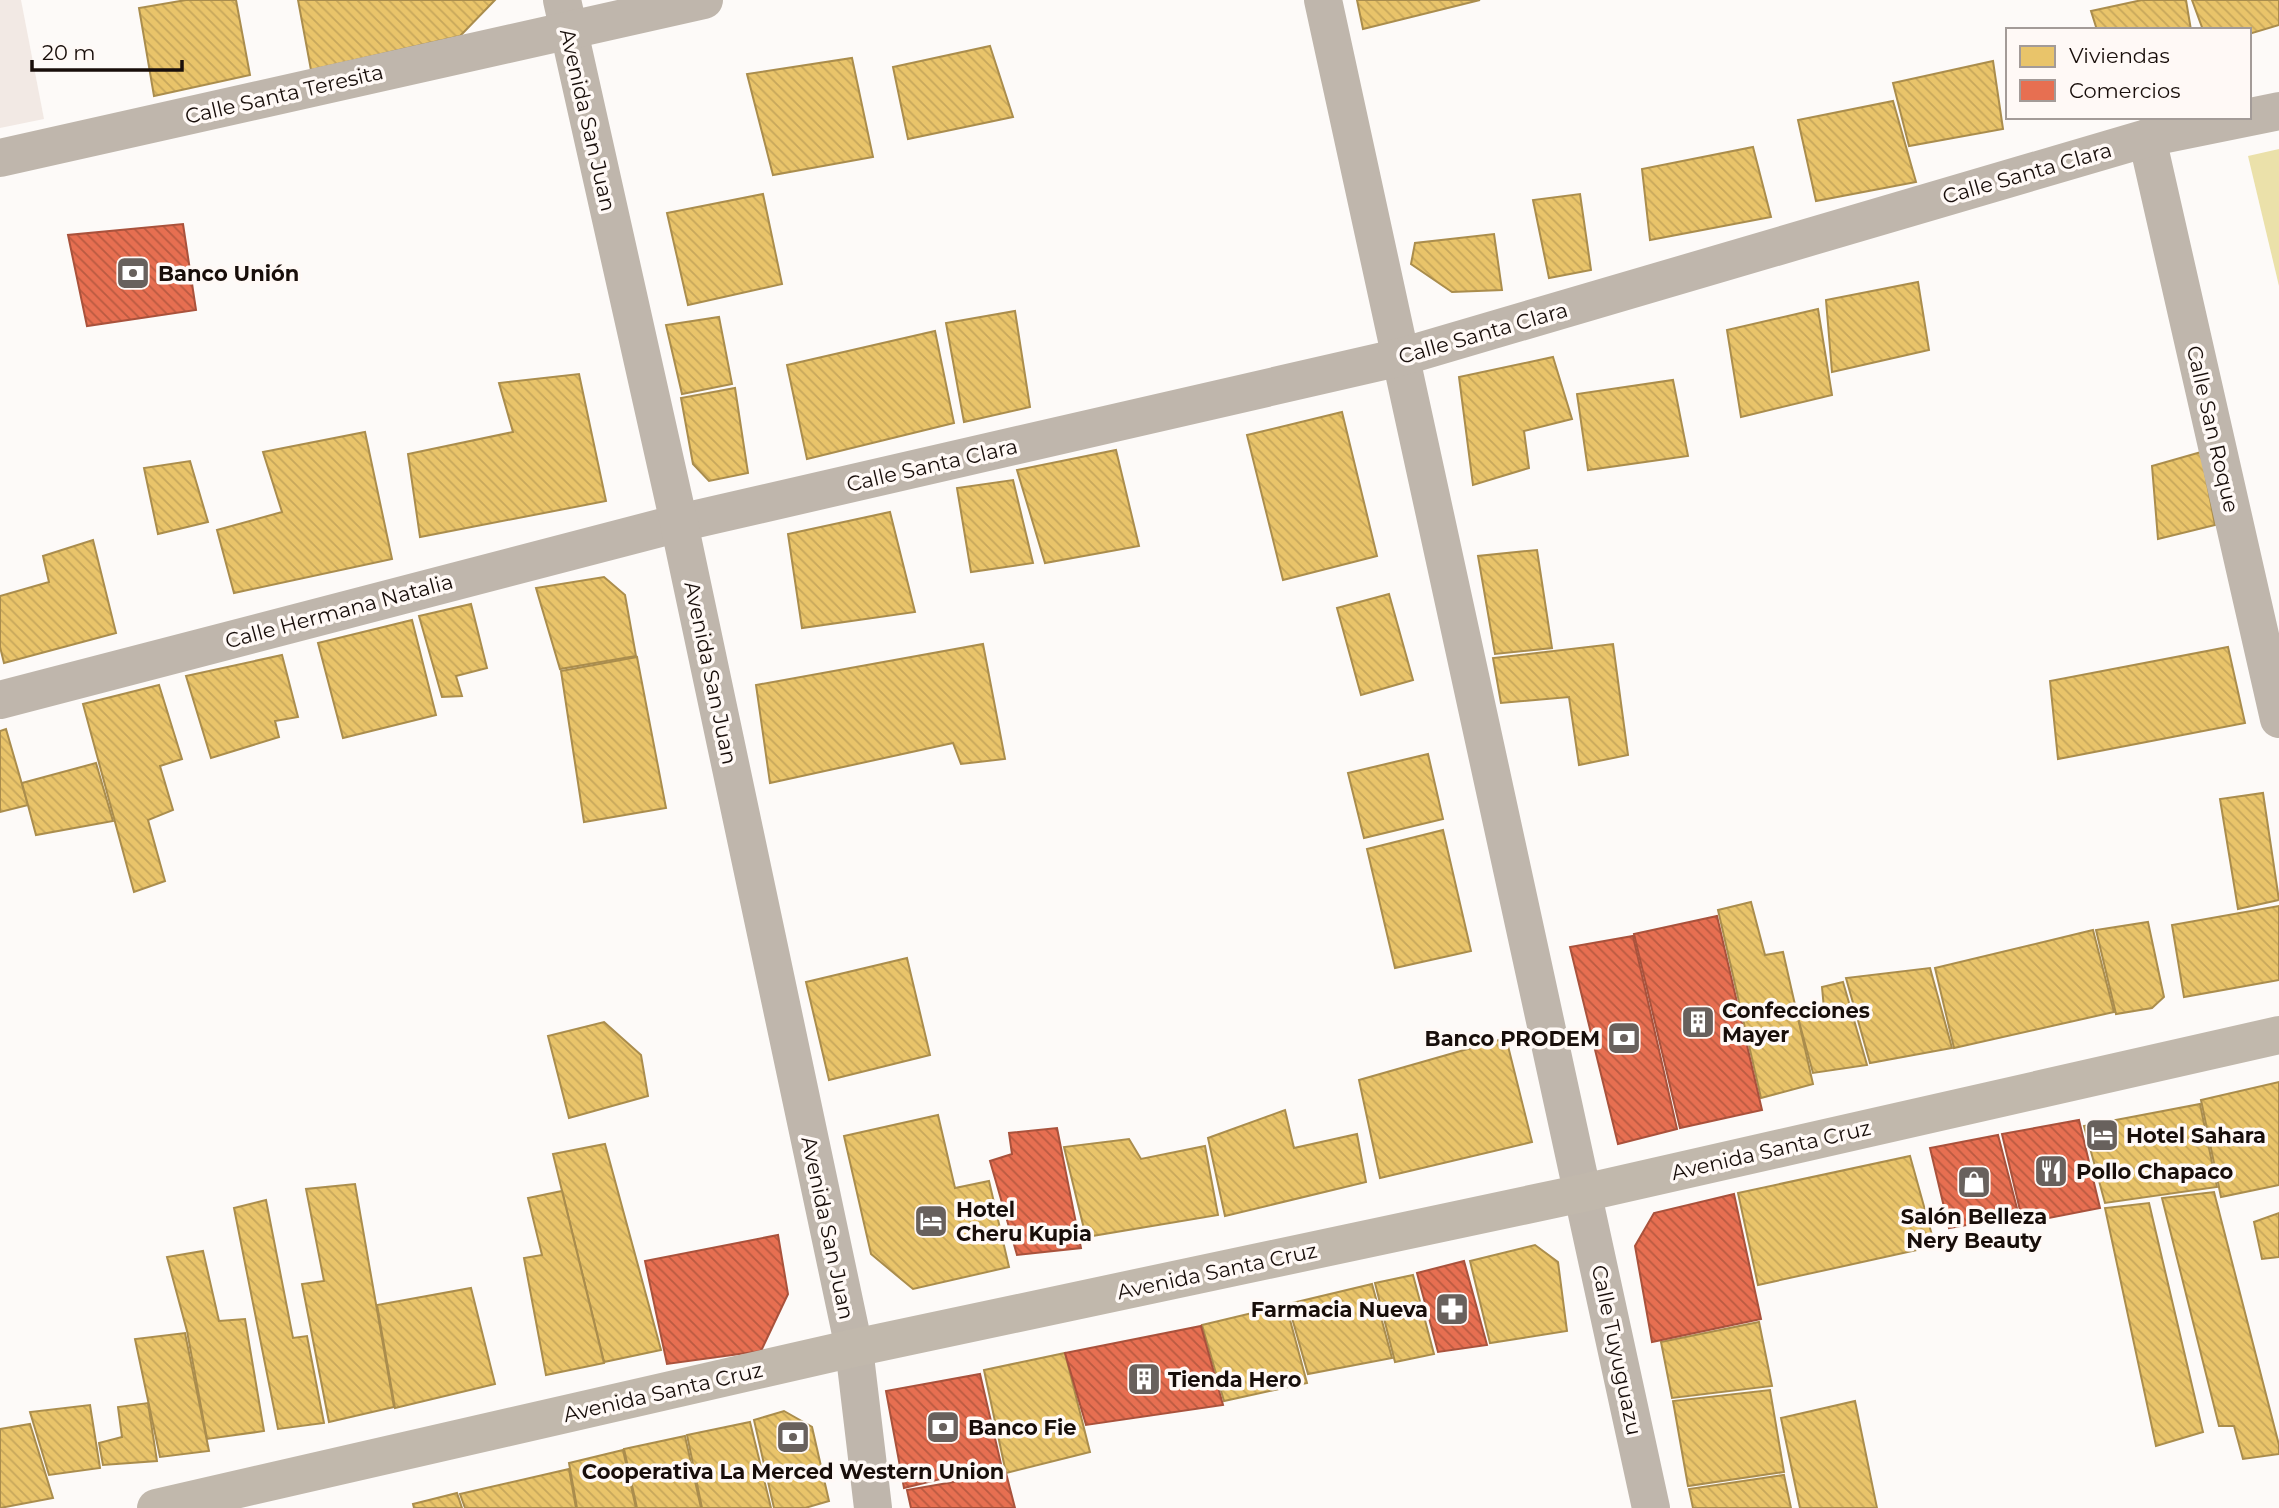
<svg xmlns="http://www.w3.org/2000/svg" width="2279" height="1508" font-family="Montserrat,sans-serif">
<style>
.built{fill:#f2e9e4}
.pitch{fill:#ebe1aa}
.homes{fill:url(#homes-back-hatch);stroke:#aa8d4d;stroke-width:2}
.shops{fill:url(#shops-back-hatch);stroke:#a9523c;stroke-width:2}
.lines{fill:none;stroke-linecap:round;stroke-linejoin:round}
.minor{stroke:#bfb6ac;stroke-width:38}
.tertiary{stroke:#bfb6ac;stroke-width:38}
.primary{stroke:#c1b8ac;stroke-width:38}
.labels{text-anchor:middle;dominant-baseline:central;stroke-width:7;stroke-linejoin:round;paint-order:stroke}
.street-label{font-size:21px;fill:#180e0a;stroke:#fff9f6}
.poi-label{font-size:21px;font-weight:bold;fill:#180e0a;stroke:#fff9f6;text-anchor:start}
</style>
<defs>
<pattern id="homes-back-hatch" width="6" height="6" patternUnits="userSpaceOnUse" patternTransform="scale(1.75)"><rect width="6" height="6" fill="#e9c46a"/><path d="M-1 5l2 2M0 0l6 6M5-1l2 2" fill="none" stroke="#c7a75b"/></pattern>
<pattern id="shops-back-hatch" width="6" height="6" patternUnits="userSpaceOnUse" patternTransform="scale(1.75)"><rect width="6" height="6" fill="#e76f51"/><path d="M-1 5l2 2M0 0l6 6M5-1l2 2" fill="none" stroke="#ba5a41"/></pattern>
</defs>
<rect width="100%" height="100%" fill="#fdfaf8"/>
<!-- built -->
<path class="built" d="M 0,0 L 21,0 L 44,119 L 0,128 Z"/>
<!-- pitch -->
<path class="pitch" d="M 2279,149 L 2279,286 L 2248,156 Z"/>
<!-- homes -->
<g class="homes">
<path d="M 186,0 L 236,0 L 250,75 L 154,96 L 139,8 Z"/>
<path d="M 298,0 L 495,0 L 460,36 L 311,70 Z"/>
<path d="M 1357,0 L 1480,0 L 1363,29 Z"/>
<path d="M 2142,0 L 2186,0 L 2191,30 L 2097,30 L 2091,11 Z"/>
<path d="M 2192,0 L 2279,0 L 2279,25 L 2249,34 L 2249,30 L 2203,30 Z"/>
<path d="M 990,46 L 1013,117 L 908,139 L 893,67 Z"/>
<path d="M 852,58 L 873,157 L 773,175 L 747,74 Z"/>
<path d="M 1993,61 L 2003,129 L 1909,146 L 1893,83 Z"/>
<path d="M 1893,101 L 1916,182 L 1816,201 L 1798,120 Z"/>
<path d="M 1753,147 L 1771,217 L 1650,240 L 1642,169 Z"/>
<path d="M 763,194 L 782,284 L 688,305 L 667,213 Z"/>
<path d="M 1580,194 L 1591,270 L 1549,278 L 1533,200 Z"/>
<path d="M 1494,234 L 1502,290 L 1452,292 L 1411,264 L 1415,243 Z"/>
<path d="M 1918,282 L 1929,350 L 1832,372 L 1826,300 Z"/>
<path d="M 1818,309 L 1832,395 L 1741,417 L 1727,330 Z"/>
<path d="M 1015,311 L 1030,407 L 964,422 L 946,323 Z"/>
<path d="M 719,317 L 732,384 L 682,394 L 666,325 Z"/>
<path d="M 935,331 L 954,423 L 807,459 L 787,365 Z"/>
<path d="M 1553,357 L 1572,419 L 1524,431 L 1529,468 L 1473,485 L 1459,377 Z"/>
<path d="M 579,374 L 606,501 L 420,537 L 408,454 L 513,432 L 499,383 Z"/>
<path d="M 1673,380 L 1688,456 L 1588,470 L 1577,394 Z"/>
<path d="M 735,388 L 748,473 L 709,481 L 693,464 L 681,398 Z"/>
<path d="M 1342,412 L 1377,556 L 1283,580 L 1247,435 Z"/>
<path d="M 365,432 L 392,559 L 234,593 L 217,530 L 282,512 L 263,452 Z"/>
<path d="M 1116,450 L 1139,546 L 1045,563 L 1017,470 Z"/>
<path d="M 2201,452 L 2215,525 L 2158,539 L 2152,466 Z"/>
<path d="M 190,461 L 208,522 L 158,534 L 144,468 Z"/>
<path d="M 1013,480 L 1033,563 L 971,572 L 957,488 Z"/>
<path d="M 890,512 L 915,612 L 802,628 L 788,534 Z"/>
<path d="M 93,540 L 116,633 L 4,663 L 0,647 L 0,596 L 49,582 L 43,556 Z"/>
<path d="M 1537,550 L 1552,648 L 1495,654 L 1478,556 Z"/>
<path d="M 604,577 L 625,595 L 636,656 L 560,669 L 536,588 Z"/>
<path d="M 1389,594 L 1413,680 L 1361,695 L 1337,608 Z"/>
<path d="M 471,604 L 487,668 L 456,676 L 462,696 L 442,697 L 419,616 Z"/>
<path d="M 412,620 L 436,715 L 343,738 L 318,643 Z"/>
<path d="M 983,644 L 1005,759 L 961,764 L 953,743 L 770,783 L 756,685 Z"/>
<path d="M 1613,644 L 1628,755 L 1579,765 L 1569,697 L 1501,703 L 1493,658 Z"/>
<path d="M 2228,647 L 2245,723 L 2058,759 L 2050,681 Z"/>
<path d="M 282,655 L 298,717 L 275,721 L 279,737 L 211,758 L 186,676 Z"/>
<path d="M 637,657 L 666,808 L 584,822 L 561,671 Z"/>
<path d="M 159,685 L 182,759 L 160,766 L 173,810 L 148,820 L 165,881 L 134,892 L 83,704 Z"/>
<path d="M 6,729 L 28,805 L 0,812 L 0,731 Z"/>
<path d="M 1428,754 L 1443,819 L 1364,838 L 1348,773 Z"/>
<path d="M 96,763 L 113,821 L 36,835 L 22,783 Z"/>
<path d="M 2263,793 L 2279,900 L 2238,909 L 2220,799 Z"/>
<path d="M 1443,830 L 1471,951 L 1395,968 L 1367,849 Z"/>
<path d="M 1751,902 L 1765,955 L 1783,952 L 1813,1084 L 1761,1098 L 1718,910 Z"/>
<path d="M 2279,906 L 2279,980 L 2184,997 L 2172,925 Z"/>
<path d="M 2148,922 L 2164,997 L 2152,1008 L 2116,1014 L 2096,930 Z"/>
<path d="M 2093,930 L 2114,1012 L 1954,1048 L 1935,968 Z"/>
<path d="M 907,958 L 930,1055 L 829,1080 L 806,982 Z"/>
<path d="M 1930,968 L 1952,1048 L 1870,1063 L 1846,978 Z"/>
<path d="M 1843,982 L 1867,1065 L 1813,1073 L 1797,1014 L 1824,1009 L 1822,987 Z"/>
<path d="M 604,1022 L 641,1055 L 648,1096 L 569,1118 L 548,1036 Z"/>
<path d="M 1506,1038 L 1532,1142 L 1380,1178 L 1359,1080 Z"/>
<path d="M 2279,1082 L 2279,1185 L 2221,1197 L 2201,1100 Z"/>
<path d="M 2200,1104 L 2217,1187 L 2105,1203 L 2084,1126 Z"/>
<path d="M 1285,1110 L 1294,1148 L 1357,1134 L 1366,1182 L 1225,1216 L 1208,1138 Z"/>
<path d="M 938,1115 L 955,1188 L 989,1181 L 1009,1267 L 913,1289 L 871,1254 L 844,1136 Z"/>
<path d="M 1129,1139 L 1141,1159 L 1205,1146 L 1218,1215 L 1086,1237 L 1064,1147 Z"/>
<path d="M 605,1144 L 661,1350 L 604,1362 L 553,1154 Z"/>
<path d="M 1910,1156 L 1935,1246 L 1758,1285 L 1738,1193 Z"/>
<path d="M 355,1184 L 394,1407 L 329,1422 L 302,1284 L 324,1281 L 306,1189 Z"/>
<path d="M 562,1191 L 604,1363 L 546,1375 L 524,1258 L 542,1255 L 528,1198 Z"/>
<path d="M 2214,1192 L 2279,1445 L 2279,1454 L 2243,1459 L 2234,1426 L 2219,1426 L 2162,1198 Z"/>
<path d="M 266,1200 L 293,1338 L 307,1336 L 324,1423 L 278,1429 L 234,1208 Z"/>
<path d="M 2149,1203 L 2203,1432 L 2156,1446 L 2105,1208 Z"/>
<path d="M 2279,1213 L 2279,1257 L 2262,1259 L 2254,1222 Z"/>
<path d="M 1535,1245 L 1558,1262 L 1567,1331 L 1490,1343 L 1470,1261 Z"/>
<path d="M 203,1251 L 219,1321 L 245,1319 L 264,1431 L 207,1439 L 187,1331 L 167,1257 Z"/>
<path d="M 1413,1275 L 1434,1354 L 1395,1362 L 1375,1283 Z"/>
<path d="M 1372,1284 L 1392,1358 L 1308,1374 L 1288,1304 Z"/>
<path d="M 471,1288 L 495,1384 L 395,1408 L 377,1305 Z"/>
<path d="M 1286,1305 L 1307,1383 L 1224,1401 L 1202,1325 Z"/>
<path d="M 1759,1322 L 1772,1386 L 1672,1398 L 1661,1342 Z"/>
<path d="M 185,1333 L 209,1451 L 160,1457 L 135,1339 Z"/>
<path d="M 1065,1353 L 1090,1452 L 1006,1473 L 984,1370 Z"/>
<path d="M 1770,1390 L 1784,1472 L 1688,1486 L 1673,1401 Z"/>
<path d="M 1855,1401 L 1877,1508 L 1800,1508 L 1781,1418 Z"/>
<path d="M 148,1403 L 157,1461 L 103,1465 L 99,1443 L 122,1437 L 118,1407 Z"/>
<path d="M 90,1405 L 100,1468 L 49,1475 L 30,1412 Z"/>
<path d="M 784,1411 L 812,1427 L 829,1501 L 805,1508 L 774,1508 L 754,1420 Z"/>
<path d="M 750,1422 L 771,1508 L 702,1508 L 687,1435 Z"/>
<path d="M 30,1424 L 53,1498 L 0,1508 L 0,1429 Z"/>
<path d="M 685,1436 L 701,1508 L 637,1508 L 624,1449 Z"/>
<path d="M 623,1450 L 636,1508 L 577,1508 L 569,1463 Z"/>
<path d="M 569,1469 L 576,1508 L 465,1508 L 460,1494 Z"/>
<path d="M 1784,1475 L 1791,1508 L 1693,1508 L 1689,1489 Z"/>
<path d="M 457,1493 L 462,1508 L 414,1508 L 413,1504 Z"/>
</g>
<!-- shops -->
<g class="shops">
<path d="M 183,224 L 196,310 L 87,326 L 68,235 Z"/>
<path d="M 1717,916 L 1762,1110 L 1680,1128 L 1634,934 Z"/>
<path d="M 1633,936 L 1677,1129 L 1618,1144 L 1570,947 Z"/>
<path d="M 2079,1120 L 2100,1208 L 2023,1223 L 2002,1134 Z"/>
<path d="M 1057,1128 L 1081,1248 L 1017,1255 L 990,1161 L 1012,1154 L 1009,1133 Z"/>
<path d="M 1998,1135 L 2019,1216 L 1949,1228 L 1930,1148 Z"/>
<path d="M 1734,1194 L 1761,1319 L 1652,1342 L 1635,1246 L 1654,1213 Z"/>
<path d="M 778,1235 L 788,1294 L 761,1351 L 667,1364 L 645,1261 Z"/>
<path d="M 1464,1261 L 1487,1345 L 1438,1352 L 1417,1273 Z"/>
<path d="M 1201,1326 L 1223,1405 L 1086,1425 L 1065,1353 Z"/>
<path d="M 980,1374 L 1001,1464 L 904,1488 L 886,1391 Z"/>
<path d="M 1006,1473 L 1015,1508 L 911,1508 L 907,1490 Z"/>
</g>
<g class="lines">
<!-- minor -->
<g class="minor">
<path d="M 1323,0 L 1651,1508"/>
<path d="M 2147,138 L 2279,719"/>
<path d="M 0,700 L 679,523 L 1401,357 L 2147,138 L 2279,111"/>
</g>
<!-- tertiary -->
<g class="tertiary">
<path d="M 562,0 L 679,523 L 854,1348 L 873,1508"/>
<path d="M 0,158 L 704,0"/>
</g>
<!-- primary -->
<path class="primary" d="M 156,1508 L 854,1348 L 1583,1193 L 2279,1035"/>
</g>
<!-- icons -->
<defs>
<g id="bank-square" transform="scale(1.75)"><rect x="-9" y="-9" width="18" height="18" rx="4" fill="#68615d" stroke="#fff9f6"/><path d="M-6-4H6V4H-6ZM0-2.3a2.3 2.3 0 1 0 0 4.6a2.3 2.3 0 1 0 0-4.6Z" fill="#fff"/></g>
<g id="building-square" transform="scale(1.75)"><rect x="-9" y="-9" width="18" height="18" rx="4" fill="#68615d" stroke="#fff9f6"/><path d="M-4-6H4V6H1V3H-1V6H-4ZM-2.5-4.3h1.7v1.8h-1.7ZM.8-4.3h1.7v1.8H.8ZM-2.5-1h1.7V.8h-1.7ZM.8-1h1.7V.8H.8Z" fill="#fff"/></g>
<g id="hotel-square" transform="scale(1.75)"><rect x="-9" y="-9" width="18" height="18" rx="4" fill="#68615d" stroke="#fff9f6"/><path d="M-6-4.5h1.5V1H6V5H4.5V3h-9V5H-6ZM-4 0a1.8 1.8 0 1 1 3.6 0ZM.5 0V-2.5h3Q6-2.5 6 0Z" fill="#fff"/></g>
<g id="restaurant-square" transform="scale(1.75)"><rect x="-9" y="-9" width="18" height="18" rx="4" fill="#68615d" stroke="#fff9f6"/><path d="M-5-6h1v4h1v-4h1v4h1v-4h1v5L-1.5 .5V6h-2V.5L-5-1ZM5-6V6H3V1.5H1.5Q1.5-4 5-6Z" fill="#fff"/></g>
<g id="shop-square" transform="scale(1.75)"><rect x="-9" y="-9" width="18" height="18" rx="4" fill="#68615d" stroke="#fff9f6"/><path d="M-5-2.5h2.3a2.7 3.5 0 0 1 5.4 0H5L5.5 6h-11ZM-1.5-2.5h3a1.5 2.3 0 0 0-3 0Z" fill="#fff"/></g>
<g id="pharmacy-square" transform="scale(1.75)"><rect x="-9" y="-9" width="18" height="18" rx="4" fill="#68615d" stroke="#fff9f6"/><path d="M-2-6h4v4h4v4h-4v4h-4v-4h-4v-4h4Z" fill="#fff"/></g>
</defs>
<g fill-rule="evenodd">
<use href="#bank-square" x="133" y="273"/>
<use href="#building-square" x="1698" y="1022"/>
<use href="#bank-square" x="1624" y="1038"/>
<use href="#hotel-square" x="2102" y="1135"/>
<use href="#restaurant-square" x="2051" y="1171"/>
<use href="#shop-square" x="1974" y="1182"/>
<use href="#hotel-square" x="931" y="1221"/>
<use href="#pharmacy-square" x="1452" y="1309"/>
<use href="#building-square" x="1144" y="1379"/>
<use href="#bank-square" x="943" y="1427"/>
<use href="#bank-square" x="793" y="1437"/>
</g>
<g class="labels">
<!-- street labels -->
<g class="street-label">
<text transform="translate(284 94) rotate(-13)">Calle Santa Teresita</text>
<text transform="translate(588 120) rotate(77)">Avenida San Juan</text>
<text transform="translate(2027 173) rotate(-16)">Calle Santa Clara</text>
<text transform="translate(1483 333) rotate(-16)">Calle Santa Clara</text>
<text transform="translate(2213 429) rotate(77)">Calle San Roque</text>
<text transform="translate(932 465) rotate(-13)">Calle Santa Clara</text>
<text transform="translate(339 611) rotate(-15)">Calle Hermana Natalia</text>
<text transform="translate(711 673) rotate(78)">Avenida San Juan</text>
<text transform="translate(1771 1150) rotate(-13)">Avenida Santa Cruz</text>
<text transform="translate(828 1228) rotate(78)">Avenida San Juan</text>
<text transform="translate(1217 1271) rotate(-12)">Avenida Santa Cruz</text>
<text transform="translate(1617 1350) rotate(78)">Calle Tuyuguazu</text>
<text transform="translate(663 1392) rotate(-13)">Avenida Santa Cruz</text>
</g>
<!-- poi labels -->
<g class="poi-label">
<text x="158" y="273">Banco Unión</text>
<text x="1722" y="1010">Confecciones<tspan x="1722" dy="24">Mayer</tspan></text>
<text x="1600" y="1038" text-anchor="end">Banco PRODEM</text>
<text x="2126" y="1135">Hotel Sahara</text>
<text x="2076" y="1171">Pollo Chapaco</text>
<text x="956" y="1209">Hotel<tspan x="956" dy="24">Cheru Kupia</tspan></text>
<text x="1974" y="1216" text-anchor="middle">Salón Belleza<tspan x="1974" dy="24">Nery Beauty</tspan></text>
<text x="1428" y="1309" text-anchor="end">Farmacia Nueva</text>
<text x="1168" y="1379">Tienda Hero</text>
<text x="968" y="1427">Banco Fie</text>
<text x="793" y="1471" text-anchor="middle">Cooperativa La Merced Western Union</text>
</g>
</g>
<!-- legend -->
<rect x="2006" y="28" width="245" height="91" fill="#fff9f6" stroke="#a39b98" stroke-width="2"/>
<rect x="2020" y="46" width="35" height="21" fill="#e9c46a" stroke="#a39b98" stroke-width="2"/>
<text x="2069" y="63" font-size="21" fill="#180e0a">Viviendas</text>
<rect x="2020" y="80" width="35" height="21" fill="#e76f51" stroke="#a39b98" stroke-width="2"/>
<text x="2069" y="98" font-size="21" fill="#180e0a">Comercios</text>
<!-- scale -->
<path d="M32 60v10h150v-10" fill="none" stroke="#180e0a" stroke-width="3.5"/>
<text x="42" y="60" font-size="21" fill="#180e0a" stroke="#fff9f6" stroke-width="5" paint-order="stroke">20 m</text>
</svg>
